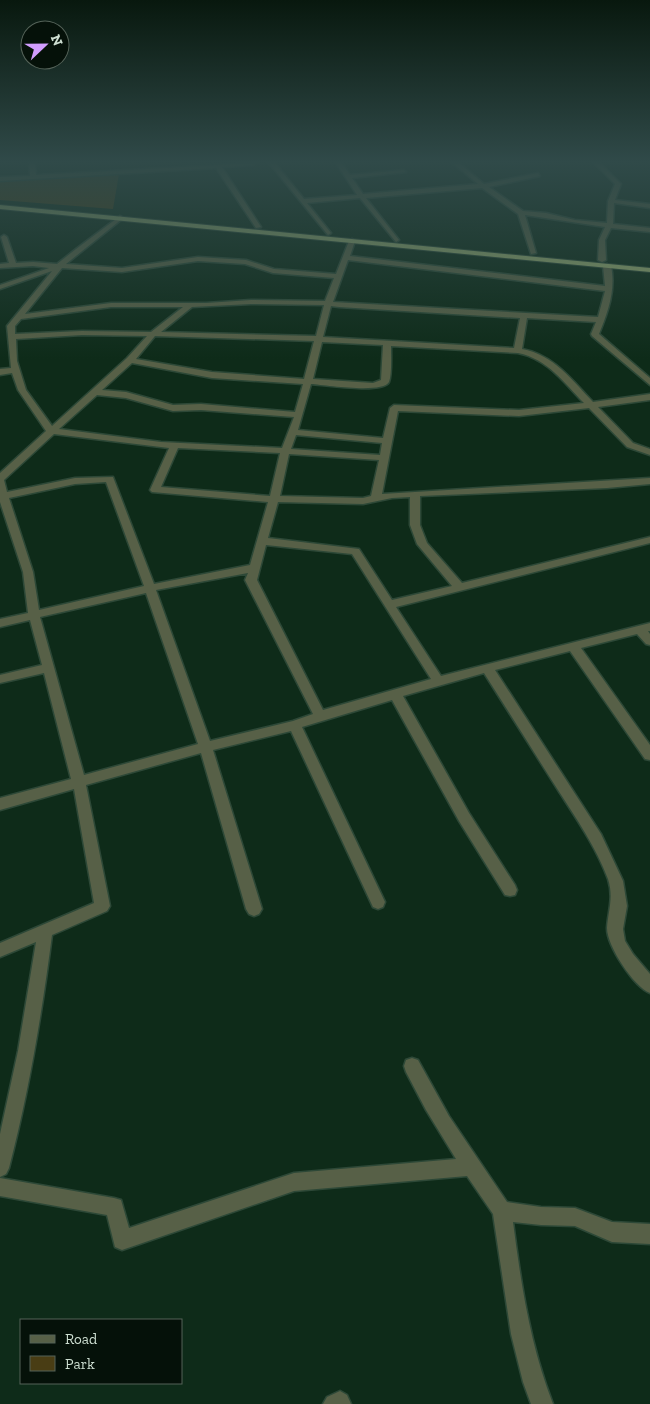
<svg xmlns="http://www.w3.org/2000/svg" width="650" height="1404" font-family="'Zilla Slab',serif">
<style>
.green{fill:#493d14}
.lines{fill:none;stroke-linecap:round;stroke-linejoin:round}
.minor-casing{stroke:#2d4837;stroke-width:3}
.trunk-casing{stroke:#2d4837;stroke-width:2}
.minor{fill:#576047;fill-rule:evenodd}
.trunk{fill:#93a66e;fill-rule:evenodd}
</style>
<rect width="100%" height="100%" fill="#0e2b19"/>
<!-- green -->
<path class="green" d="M 119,174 L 113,209 L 0,200 L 0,181 Z"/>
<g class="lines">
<!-- minor casing -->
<g class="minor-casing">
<g id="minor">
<path d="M 29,163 L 35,163 L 36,175 L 256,163 L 253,165 L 222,167 L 261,227 L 256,228 L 216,168 L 0,181 L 0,177 L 30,176 Z"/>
<path d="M 269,163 L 275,163 L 304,199 L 357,195 L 336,163 L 342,163 L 350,175 L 403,170 L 406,172 L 352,178 L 363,194 L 478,184 L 453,163 L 459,163 L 484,184 L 538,173 L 540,176 L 489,187 L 523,211 L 546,213 L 575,220 L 607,223 L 608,201 L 615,184 L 594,163 L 600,163 L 621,184 L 615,200 L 650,204 L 650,208 L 614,203 L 613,224 L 650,228 L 650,232 L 611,228 L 605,240 L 606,260 L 602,262 L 598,260 L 599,240 L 605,227 L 525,215 L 536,253 L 531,254 L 518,214 L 482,188 L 366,198 L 399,240 L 396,242 L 360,198 L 307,203 L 331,233 L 328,235 Z"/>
<path d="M 120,216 L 122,217 L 122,219 L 66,264 L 122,268 L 198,257 L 246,260 L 274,269 L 336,274 L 349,241 L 352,239 L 355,241 L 350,256 L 605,286 L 603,266 L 607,264 L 611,266 C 616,290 608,312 599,334 L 650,378 L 650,385 L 592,336 L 591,334 L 596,322 L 527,318 L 522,349 C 554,355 572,380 593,402 L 650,394 L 650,400 L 598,407 L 633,443 L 650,449 L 650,455 L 627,447 L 589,408 L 519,416 L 398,411 L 382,494 L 650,478 L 650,484 L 607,488 L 420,496 L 420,525 L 427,543 L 462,583 L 650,537 L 650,543 L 396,607 L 441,676 L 650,623 L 650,631 L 648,631 L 650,634 L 650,645 L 646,644 L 637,634 L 581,648 L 650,745 L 650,760 L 645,759 L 570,651 L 495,670 L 601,834 L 623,881 L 627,906 L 623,929 L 625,941 L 633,954 L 650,974 L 650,993 C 634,987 607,946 607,928 C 608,911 614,898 608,879 C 596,847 576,818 558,790 C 533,751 509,712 484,673 L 403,696 L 469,813 L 515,885 L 517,890 L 515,895 L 510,896 L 505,895 L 459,821 L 392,700 L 302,727 L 385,902 L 383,907 L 378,909 L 373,907 L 291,731 L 213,750 L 262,909 L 259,914 L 254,916 L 249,914 L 246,909 L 201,753 L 86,785 L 110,906 L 107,911 L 52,935 C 42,1013 29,1091 9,1168 L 6,1174 L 0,1177 L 0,1134 L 18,1051 L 36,942 L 0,957 L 0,943 L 94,903 L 74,789 L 0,810 L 0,798 L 71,779 L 44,673 L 0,683 L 0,675 L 42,665 L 30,620 L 0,627 L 0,619 L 28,613 L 23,572 L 0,502 L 0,473 L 46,431 L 18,390 L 12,373 L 0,375 L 0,369 L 11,368 L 7,326 L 52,271 L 0,289 L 0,285 L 49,268 L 33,266 L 0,268 L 0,264 L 9,263 L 1,237 L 4,235 L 7,237 L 16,263 L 33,262 L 57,264 L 76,249 ZM 348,260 L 605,291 L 598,317 L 333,302 ZM 198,261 L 245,264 L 273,273 L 334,278 L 325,301 L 251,300 L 206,303 L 111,303 L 25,314 L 62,268 L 122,272 ZM 251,304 L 324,305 L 316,336 L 161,332 L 192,307 ZM 331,306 L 339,307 L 520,318 L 514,348 L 323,337 ZM 111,307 L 183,307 L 151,332 L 82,331 L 15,334 L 15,326 L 21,319 ZM 82,335 L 147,336 L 127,358 L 52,426 L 26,390 L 17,361 L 16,339 ZM 155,336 L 314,341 L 304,379 L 212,372 L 136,359 ZM 322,342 L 383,345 L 381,380 L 373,383 L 313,379 ZM 391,346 L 518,353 C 548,359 564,383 584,403 L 519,410 L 394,405 L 390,408 L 383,438 L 298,430 L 311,384 C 325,385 383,394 389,382 C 392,375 391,354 391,346 ZM 132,363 L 212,378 L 303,384 L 295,412 L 201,404 L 173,405 L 126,392 L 102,390 ZM 97,395 L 126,398 L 173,411 L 201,410 L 294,417 L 282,448 L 161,442 L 59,429 ZM 54,434 L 169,448 L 150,490 L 152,492 L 268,502 L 250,565 L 154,584 L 113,477 L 75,478 L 7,492 L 4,480 ZM 296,435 L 382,443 L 380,455 L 291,449 ZM 178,448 L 280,453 L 270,496 L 161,487 ZM 289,454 L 379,460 L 371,496 L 363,498 L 280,496 ZM 106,482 L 144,586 L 39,610 L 33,572 L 9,498 L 75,484 ZM 410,497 L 410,525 L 417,544 L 452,586 L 392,600 L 359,549 L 268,538 L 278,502 L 363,504 L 392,498 ZM 266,545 L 352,554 L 431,679 L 323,710 L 257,580 ZM 248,573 L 245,580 L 313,714 L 293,721 L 210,741 L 156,590 ZM 146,593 L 198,744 L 84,775 L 40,617 Z"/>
<path d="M 412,1058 L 418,1060 L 449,1116 L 507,1202 L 541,1207 L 575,1208 L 612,1222 L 650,1224 L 650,1244 L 612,1242 L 575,1226 L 541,1225 L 513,1222 C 521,1284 530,1345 553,1404 L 531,1404 L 523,1382 L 511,1334 L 493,1214 L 467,1176 L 294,1191 L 122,1250 L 115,1247 L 107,1215 L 0,1196 L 0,1178 L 114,1198 L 121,1200 L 129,1228 L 294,1173 L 456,1159 L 426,1110 L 406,1072 L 404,1066 L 406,1060 Z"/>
<path d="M 340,1391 L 347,1395 L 351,1404 L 323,1404 L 327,1397 Z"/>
</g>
</g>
<!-- trunk casing -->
<g class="trunk-casing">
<path id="trunk" d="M 0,205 L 650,268 L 650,272 L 0,209 Z"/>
</g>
<!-- minor -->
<use href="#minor" class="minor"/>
<!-- trunk -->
<use href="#trunk" class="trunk"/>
</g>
<!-- sky -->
<linearGradient id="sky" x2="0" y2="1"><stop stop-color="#08180e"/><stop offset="0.45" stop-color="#304a49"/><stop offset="1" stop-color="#304a49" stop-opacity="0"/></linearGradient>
<rect width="650" height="359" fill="url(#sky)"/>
<!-- legend -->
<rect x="20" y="1319" width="162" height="65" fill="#051109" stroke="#556359"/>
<rect x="30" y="1335" width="25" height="8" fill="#576047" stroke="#556359"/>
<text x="65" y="1344" font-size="15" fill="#cedfd2">Road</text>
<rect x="30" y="1356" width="25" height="15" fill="#493d14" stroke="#556359"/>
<text x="65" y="1369" font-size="15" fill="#cedfd2">Park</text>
<!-- north arrow -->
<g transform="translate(45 45) rotate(68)"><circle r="24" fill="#051109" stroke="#556359"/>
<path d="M0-4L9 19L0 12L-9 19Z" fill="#d19dfe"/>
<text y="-8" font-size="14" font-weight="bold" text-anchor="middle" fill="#cedfd2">N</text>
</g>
</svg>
